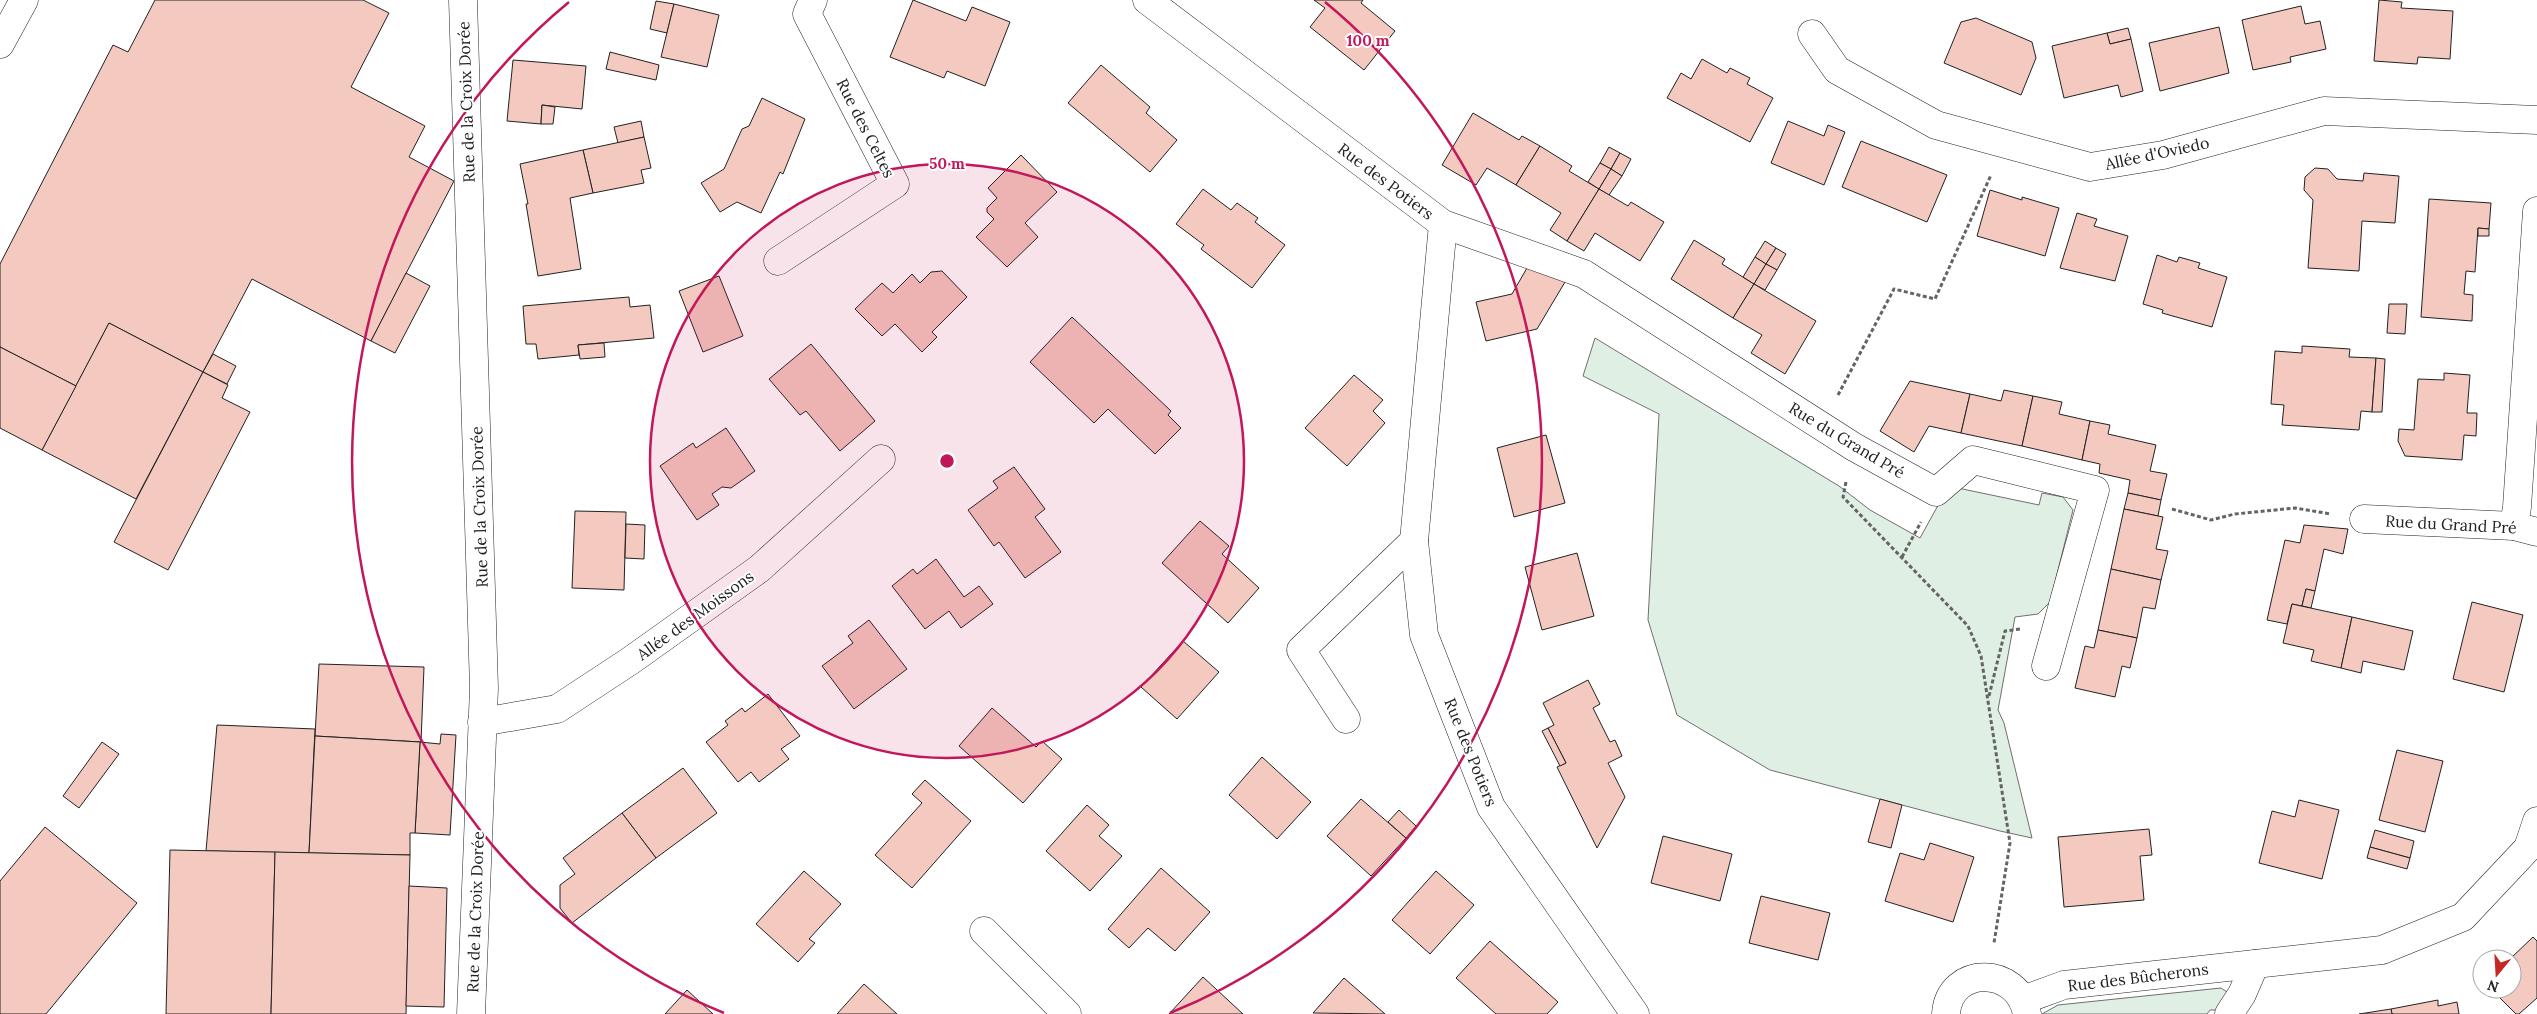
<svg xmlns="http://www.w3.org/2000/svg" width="2537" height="1014" font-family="Lora,serif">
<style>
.green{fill:#e0efe3;stroke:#6f6f6f}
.building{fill:#f3c9c0;stroke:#222}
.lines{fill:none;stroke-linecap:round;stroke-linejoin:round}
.minor-casing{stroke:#222;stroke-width:29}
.secondary-casing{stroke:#222;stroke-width:29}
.path{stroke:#646464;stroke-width:3;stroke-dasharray:4 2.5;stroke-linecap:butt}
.minor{stroke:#fff;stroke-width:28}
.secondary{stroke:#fff;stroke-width:28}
.ring{fill:none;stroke:#c2185b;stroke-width:2.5}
.labels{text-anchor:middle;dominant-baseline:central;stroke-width:4;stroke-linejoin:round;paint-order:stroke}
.street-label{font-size:16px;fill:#222;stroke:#fff}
.centre{fill:#c2185b;stroke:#fff;stroke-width:2.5}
.ring-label{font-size:15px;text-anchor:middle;font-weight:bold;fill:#c2185b;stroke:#fff;stroke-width:4;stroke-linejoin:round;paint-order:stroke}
</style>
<rect width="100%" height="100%" fill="#fff"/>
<!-- green -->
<g class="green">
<path d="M 1595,338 L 1839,486 L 1870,510 L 1920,538 L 1946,491 L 1953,487 L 2039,505 L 2042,493 L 2063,497 L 2073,510 L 2050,602 L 2038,614 L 2015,617 L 1998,710 L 2004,723 L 2032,838 L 2000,831 L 1770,770 L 1677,715 L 1648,620 L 1659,414 L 1583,376 Z"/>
<path d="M 2221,988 L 2230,994 L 2226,1010 L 2210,1010 L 2207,1014 L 2042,1014 L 2058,1005 Z"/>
</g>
<!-- building -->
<g class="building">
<path d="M 155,0 L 363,0 L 389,13 L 351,87 L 425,126 L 409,157 L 454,181 L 371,341 L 252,279 L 203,372 L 109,323 L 76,386 L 0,347 L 0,264 L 113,45 L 128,52 Z"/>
<path d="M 913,0 L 966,21 L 972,7 L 1010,22 L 985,86 L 947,71 L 944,78 L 890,57 Z"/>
<path d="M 1314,0 L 1363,0 L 1361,3 L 1395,31 L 1364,70 L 1310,27 L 1325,8 Z"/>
<path d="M 2379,0 L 2402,2 L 2401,8 L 2453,11 L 2450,59 L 2418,57 L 2417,64 L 2374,61 Z"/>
<path d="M 656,1 L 674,4 L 667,33 L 650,29 Z"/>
<path d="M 674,4 L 719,15 L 707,67 L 661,57 Z"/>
<path d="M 2301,6 L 2305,24 L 2320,21 L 2326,49 L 2290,57 L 2291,62 L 2253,70 L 2242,20 Z"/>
<path d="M 1976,18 L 2032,42 L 2036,58 L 2021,95 L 1944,63 L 1961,22 Z"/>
<path d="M 2219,27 L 2229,73 L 2160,91 L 2149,43 Z"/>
<path d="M 2128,28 L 2131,39 L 2110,44 L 2107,33 Z"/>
<path d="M 2107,33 L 2110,44 L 2131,39 L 2143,91 L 2121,97 L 2118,85 L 2064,98 L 2052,46 Z"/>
<path d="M 610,52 L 659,65 L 656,80 L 606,69 Z"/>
<path d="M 1702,59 L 1727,73 L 1730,68 L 1750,78 L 1747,84 L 1773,98 L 1750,142 L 1667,98 L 1681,73 L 1691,79 Z"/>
<path d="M 513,60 L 586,66 L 582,109 L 542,105 L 541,124 L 507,121 Z"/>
<path d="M 1101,65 L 1150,107 L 1146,113 L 1177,140 L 1150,172 L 1068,103 Z"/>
<path d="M 762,98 L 805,119 L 783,174 L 780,172 L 761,213 L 737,202 L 720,212 L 701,183 L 724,169 L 742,129 L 749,126 Z"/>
<path d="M 542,105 L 555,107 L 553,124 L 541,124 Z"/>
<path d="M 1473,113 L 1519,140 L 1522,136 L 1540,146 L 1516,185 L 1487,168 L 1476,185 L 1442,165 Z"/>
<path d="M 641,121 L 644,137 L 618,143 L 614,127 Z"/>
<path d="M 1788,121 L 1824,136 L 1828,125 L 1845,132 L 1824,185 L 1771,163 Z"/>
<path d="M 644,137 L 651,168 L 641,170 L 644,183 L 593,193 L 583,150 Z"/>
<path d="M 1861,141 L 1947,175 L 1927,222 L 1842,187 Z"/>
<path d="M 1540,146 L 1572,166 L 1569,171 L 1599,189 L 1567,241 L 1550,230 L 1561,213 L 1516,185 Z"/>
<path d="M 1609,147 L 1620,153 L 1611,169 L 1600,163 Z"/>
<path d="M 583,150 L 593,193 L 570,198 L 581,269 L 538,276 L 526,204 L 528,204 L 520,164 Z"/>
<path d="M 1620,153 L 1631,159 L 1622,176 L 1611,169 Z"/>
<path d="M 1021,155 L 1057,192 L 1025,223 L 1038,237 L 1007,267 L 976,237 L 994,219 L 987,212 L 987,208 L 997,198 L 988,188 Z"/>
<path d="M 1600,163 L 1611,169 L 1599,189 L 1588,182 Z"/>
<path d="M 2315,168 L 2328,169 L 2337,179 L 2363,181 L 2364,173 L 2399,176 L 2395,223 L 2362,221 L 2359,271 L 2308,268 L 2313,200 L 2304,190 L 2305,177 Z"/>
<path d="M 1611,169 L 1622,176 L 1609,195 L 1599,189 Z"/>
<path d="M 1203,189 L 1231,210 L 1237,203 L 1258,218 L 1255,222 L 1285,245 L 1252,288 L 1201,249 L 1204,245 L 1176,224 Z"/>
<path d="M 1599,189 L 1628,206 L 1631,202 L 1664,222 L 1640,261 L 1595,233 L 1584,251 L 1567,241 Z"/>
<path d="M 1990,190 L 2022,200 L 2022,197 L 2059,208 L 2045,256 L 1977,236 Z"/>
<path d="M 2429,199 L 2491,203 L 2489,229 L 2478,228 L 2475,272 L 2466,271 L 2464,294 L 2473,295 L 2472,321 L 2421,317 Z"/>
<path d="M 2077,213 L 2097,219 L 2094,226 L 2128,236 L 2115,281 L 2060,268 Z"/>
<path d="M 2478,228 L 2489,229 L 2489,236 L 2478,236 Z"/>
<path d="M 1694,240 L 1725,259 L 1722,264 L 1754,284 L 1733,318 L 1671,279 Z"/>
<path d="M 1765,241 L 1776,248 L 1766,264 L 1755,257 Z"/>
<path d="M 1776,248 L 1786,254 L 1777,270 L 1766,264 Z"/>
<path d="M 2157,255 L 2177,262 L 2179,257 L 2200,263 L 2198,268 L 2227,277 L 2212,327 L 2162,313 L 2163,310 L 2143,304 Z"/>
<path d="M 1755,257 L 1766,264 L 1754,284 L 1743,277 Z"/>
<path d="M 1531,261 L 1565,282 L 1537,329 L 1486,341 L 1476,302 L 1512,294 Z"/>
<path d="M 1766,264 L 1777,270 L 1765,290 L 1754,284 Z"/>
<path d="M 942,271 L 967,297 L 932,332 L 937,337 L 922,352 L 895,324 L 882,336 L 855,309 L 882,283 L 893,293 L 912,274 L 920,283 L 931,272 Z"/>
<path d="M 406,273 L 430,286 L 395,353 L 371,341 Z"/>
<path d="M 719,276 L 743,336 L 703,352 L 679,291 Z"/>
<path d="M 1754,284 L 1816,321 L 1785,374 L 1751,353 L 1762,335 L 1733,318 Z"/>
<path d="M 629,297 L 630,307 L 650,305 L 654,338 L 578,345 L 579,355 L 538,359 L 536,344 L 526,344 L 523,306 Z"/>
<path d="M 2389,304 L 2407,304 L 2405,334 L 2387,333 Z"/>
<path d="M 1072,317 L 1171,411 L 1168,415 L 1181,428 L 1155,454 L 1108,409 L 1094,423 L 1030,362 Z"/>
<path d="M 109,323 L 203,372 L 136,499 L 42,450 Z"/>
<path d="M 604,343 L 605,357 L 580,359 L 578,345 Z"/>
<path d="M 811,344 L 875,421 L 840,451 L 806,411 L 800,415 L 769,379 Z"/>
<path d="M 2302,346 L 2350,349 L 2349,357 L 2376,358 L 2372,412 L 2361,411 L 2359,430 L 2282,425 L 2284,405 L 2271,404 L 2275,351 L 2302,353 Z"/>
<path d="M 0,347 L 76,386 L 42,450 L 0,428 Z"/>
<path d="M 213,354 L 236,366 L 227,384 L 203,372 Z"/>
<path d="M 2376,358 L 2385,359 L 2382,412 L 2372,412 Z"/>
<path d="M 203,372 L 228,385 L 222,398 L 250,412 L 168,570 L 114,542 Z"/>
<path d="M 2444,373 L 2470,375 L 2467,413 L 2477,413 L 2476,436 L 2464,435 L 2462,460 L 2405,456 L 2398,441 L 2399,429 L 2414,430 L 2418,379 L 2444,380 Z"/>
<path d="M 1354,375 L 1383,400 L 1373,411 L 1385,423 L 1347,466 L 1305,428 Z"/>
<path d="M 1910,381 L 1970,394 L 1961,433 L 1929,426 L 1914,452 L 1880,431 Z"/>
<path d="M 2004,390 L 2033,396 L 2022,446 L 1961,433 L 1970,394 L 2001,401 Z"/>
<path d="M 2033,396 L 2062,402 L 2059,414 L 2090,421 L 2082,460 L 2022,446 Z"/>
<path d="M 2090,421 L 2110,425 L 2108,434 L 2156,445 L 2150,471 L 2167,474 L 2161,500 L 2128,493 L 2130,480 L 2099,473 L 2100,464 L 2082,460 Z"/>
<path d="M 726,428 L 755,471 L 731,488 L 722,487 L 712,494 L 719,505 L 697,520 L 660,466 L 693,443 L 696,448 Z"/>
<path d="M 1546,435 L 1565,503 L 1514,517 L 1497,448 Z"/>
<path d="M 1014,467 L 1045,509 L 1035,517 L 1061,552 L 1025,578 L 999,542 L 994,546 L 968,510 L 998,488 L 993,481 Z"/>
<path d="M 2128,493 L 2161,500 L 2158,516 L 2124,509 Z"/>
<path d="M 2124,509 L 2163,517 L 2156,549 L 2168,551 L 2161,580 L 2111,569 Z"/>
<path d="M 575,511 L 626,512 L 624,590 L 572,588 Z"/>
<path d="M 1200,521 L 1229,546 L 1222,554 L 1259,588 L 1228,623 L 1162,563 Z"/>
<path d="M 626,524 L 645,525 L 644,559 L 625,558 Z"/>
<path d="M 2304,525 L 2348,529 L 2343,554 L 2324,549 L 2315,591 L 2306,589 L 2302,606 L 2292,604 L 2287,624 L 2267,620 L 2285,540 L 2300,543 Z"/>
<path d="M 1577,553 L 1594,616 L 1542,630 L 1525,567 Z"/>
<path d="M 936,559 L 964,597 L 979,586 L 993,604 L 961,628 L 949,611 L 925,629 L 892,586 L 913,569 L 917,574 Z"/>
<path d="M 2111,569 L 2161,580 L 2155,609 L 2143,607 L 2137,638 L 2098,630 Z"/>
<path d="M 2306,589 L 2315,591 L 2311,608 L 2302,606 Z"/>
<path d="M 2472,602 L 2523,615 L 2504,692 L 2453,679 Z"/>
<path d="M 2292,604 L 2352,617 L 2341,668 L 2311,661 L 2314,650 L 2283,643 Z"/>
<path d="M 2352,617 L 2413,631 L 2404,670 L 2363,661 L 2361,673 L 2341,668 Z"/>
<path d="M 869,620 L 907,669 L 854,709 L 822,666 L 853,643 L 848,636 Z"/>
<path d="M 2098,630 L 2137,638 L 2130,668 L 2122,666 L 2115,697 L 2075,688 L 2085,646 L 2094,648 Z"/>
<path d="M 1183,641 L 1219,672 L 1177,719 L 1141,687 Z"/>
<path d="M 319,664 L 424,667 L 421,742 L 315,736 Z"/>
<path d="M 1588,680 L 1600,704 L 1593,708 L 1610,742 L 1615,740 L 1622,756 L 1608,763 L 1625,797 L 1597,848 L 1557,767 L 1566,763 L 1548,728 L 1554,725 L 1543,703 Z"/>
<path d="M 768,694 L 800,736 L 781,749 L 789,759 L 759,782 L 751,772 L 738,782 L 706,742 L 728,725 L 725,721 L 742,708 L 745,712 Z"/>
<path d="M 992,708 L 1036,747 L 1042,741 L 1062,759 L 1023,803 L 959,746 Z"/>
<path d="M 217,725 L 315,729 L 309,853 L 206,851 Z"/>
<path d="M 1548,728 L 1566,763 L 1560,766 L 1542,731 Z"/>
<path d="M 441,734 L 456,735 L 450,835 L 415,833 L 420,742 L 440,744 Z"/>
<path d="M 315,736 L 420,742 L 415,833 L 410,833 L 410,855 L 309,853 Z"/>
<path d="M 102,742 L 119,754 L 79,808 L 63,796 Z"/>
<path d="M 2397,750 L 2443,761 L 2425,832 L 2379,820 Z"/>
<path d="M 1262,757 L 1311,802 L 1277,839 L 1229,795 Z"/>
<path d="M 683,768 L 717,813 L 656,858 L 622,813 Z"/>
<path d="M 925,780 L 971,821 L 912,888 L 875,855 L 922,803 L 912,794 Z"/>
<path d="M 1361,799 L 1406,838 L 1371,876 L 1327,836 Z"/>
<path d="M 1880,799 L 1902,805 L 1891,848 L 1868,842 Z"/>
<path d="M 2299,800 L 2339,810 L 2322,879 L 2259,863 L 2272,811 L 2295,817 Z"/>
<path d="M 1087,805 L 1109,825 L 1099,836 L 1122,856 L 1090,891 L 1046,851 Z"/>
<path d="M 1399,810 L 1416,826 L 1406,838 L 1388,822 Z"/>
<path d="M 622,813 L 656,858 L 572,923 L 560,908 L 560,885 L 575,874 L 563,858 Z"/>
<path d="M 45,827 L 137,903 L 46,1014 L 0,1014 L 0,881 Z"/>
<path d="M 2149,829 L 2152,855 L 2140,856 L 2144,900 L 2064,907 L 2058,837 Z"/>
<path d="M 2375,830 L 2414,841 L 2410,858 L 2370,847 Z"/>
<path d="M 1663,836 L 1732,854 L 1720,901 L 1651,883 Z"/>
<path d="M 1930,843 L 1974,857 L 1953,922 L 1885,901 L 1900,853 L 1924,860 Z"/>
<path d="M 2370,847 L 2410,858 L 2407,869 L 2367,858 Z"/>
<path d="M 170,850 L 275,852 L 271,1014 L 166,1014 Z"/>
<path d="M 275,852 L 410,855 L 406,1014 L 271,1014 Z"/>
<path d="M 1161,868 L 1210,912 L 1175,951 L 1148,928 L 1129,948 L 1108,929 Z"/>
<path d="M 804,871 L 841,904 L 809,939 L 815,943 L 798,962 L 756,924 Z"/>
<path d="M 1436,871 L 1474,905 L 1430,954 L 1392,920 Z"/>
<path d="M 409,886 L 447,888 L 444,1007 L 406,1006 Z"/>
<path d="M 1761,896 L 1830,913 L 1818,960 L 1749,943 Z"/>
<path d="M 2533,937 L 2537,941 L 2537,998 L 2519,1014 L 2516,1014 L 2491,989 L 2512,989 L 2512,959 L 2510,959 Z"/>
<path d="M 1490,941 L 1558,1002 L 1547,1014 L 1496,1014 L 1456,978 Z"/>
<path d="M 1203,977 L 1243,1014 L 1169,1014 Z"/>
<path d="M 1344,978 L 1385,1014 L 1313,1013 Z"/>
<path d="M 864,984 L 897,1014 L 837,1014 Z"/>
<path d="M 687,990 L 713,1014 L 665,1014 Z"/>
<path d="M 2438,1000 L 2438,1006 L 2457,1002 L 2459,1014 L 2392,1014 L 2391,1009 Z"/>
<path d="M 2391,1009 L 2392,1014 L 2359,1014 Z"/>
</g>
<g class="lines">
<!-- minor casing -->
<g class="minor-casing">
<g id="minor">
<path d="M 463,0 L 484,688 L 471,1014"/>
<path d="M 1147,0 L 1443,224 L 1414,541 L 1424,635 L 1491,807 L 1635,1014"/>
<path d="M 1812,34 L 1837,70 L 1936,125 L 2090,167 L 2163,155 L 2324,111 L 2537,120"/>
<path d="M 1443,224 L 1584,274 L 1854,447 L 1936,492 L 1973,460 L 2095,490 L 2046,666"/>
<path d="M 778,261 L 895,184 L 807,14 L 813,0"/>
<path d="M 2364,519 L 2514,526 L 2537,532"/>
<path d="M 2514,526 L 2517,507 L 2537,211"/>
<path d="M 1346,719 L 1301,650 L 1414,541"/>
<path d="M 482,722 L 557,709 L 630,661 L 759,569 L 881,459"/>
<path d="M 984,931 L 1067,1014"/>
<path d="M 2023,1000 L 2064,985 L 2382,950 L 2463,917 L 2528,848 L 2537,821"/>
<path d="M 1946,1014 C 1949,965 2018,965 2027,1014"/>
<path d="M 2229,1014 L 2242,994 L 2255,964"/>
</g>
</g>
<!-- secondary casing -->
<g class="secondary-casing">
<path id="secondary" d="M 0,44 L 24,0"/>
</g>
<!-- path -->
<g class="path">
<path d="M 1838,395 L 1894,289 L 1935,299 L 1991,175"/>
<path d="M 1846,482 L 1843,497 L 1968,626 L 1981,656 L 2010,843 L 1994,943"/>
<path d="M 2172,509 L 2211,520 L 2235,514 L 2295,508 L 2331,514"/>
<path d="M 1902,557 L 1921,522"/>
<path d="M 1989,696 L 2005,631 L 2020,629"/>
</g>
<!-- minor -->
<use href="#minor" class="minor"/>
<!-- secondary -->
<use href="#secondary" class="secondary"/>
</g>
<!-- distance rings -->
<circle cx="947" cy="461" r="297" fill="#c2185b" fill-opacity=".12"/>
<g class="ring">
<circle cx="947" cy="461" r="297"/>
<path d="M724 1013A595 595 0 0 1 569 2M1325 2A595 595 0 0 1 1170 1013"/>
</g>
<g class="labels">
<!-- street labels -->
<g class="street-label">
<text transform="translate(466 102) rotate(-92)">Rue de la Croix Dorée</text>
<text transform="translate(866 128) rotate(63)">Rue des Celtes</text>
<text transform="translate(2157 153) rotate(-12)">Allée d'Oviedo</text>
<text transform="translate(1386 181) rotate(37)">Rue des Potiers</text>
<text transform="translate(1847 440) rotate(31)">Rue du Grand Pré</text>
<text transform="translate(479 507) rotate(-92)">Rue de la Croix Dorée</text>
<text transform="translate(2451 524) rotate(3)">Rue du Grand Pré</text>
<text transform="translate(695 615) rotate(-36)">Allée des Moissons</text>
<text transform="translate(1471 752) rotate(68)">Rue des Potiers</text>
<text transform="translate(475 912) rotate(-88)">Rue de la Croix Dorée</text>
<text transform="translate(2138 977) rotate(-7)">Rue des Bûcherons</text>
</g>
</g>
<circle cx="947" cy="461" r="8" class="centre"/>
<g class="ring-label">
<text x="1368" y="46">100 m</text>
<text x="947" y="169">50 m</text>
</g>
<!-- north arrow -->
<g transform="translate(2497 974) rotate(198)"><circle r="24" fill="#ffffff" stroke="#a7a7a7"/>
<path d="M0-4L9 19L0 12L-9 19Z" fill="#c62828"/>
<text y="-8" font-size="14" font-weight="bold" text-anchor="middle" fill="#222222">N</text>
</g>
</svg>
